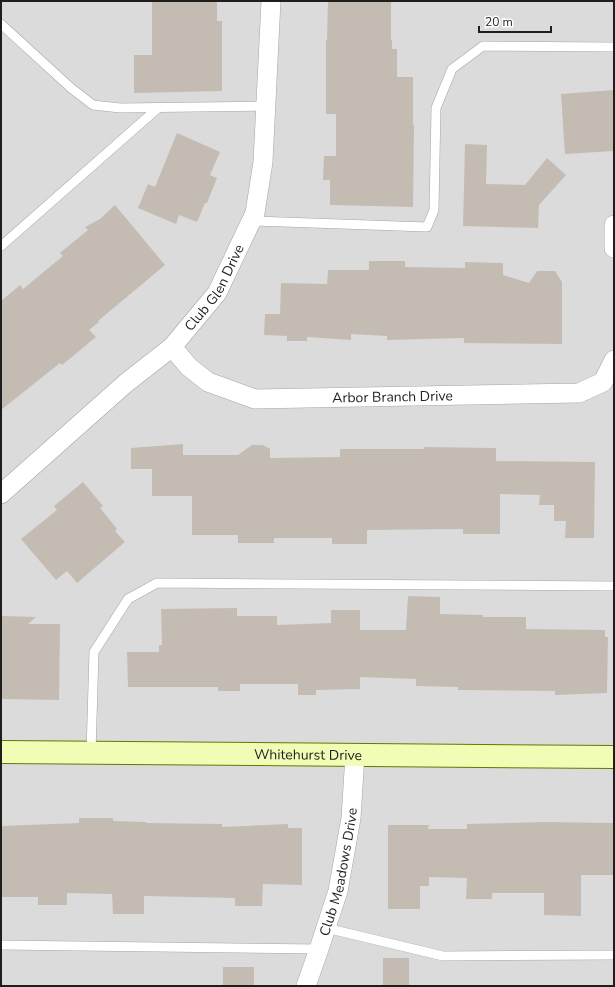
<svg xmlns="http://www.w3.org/2000/svg" width="615" height="987" font-family="'Nunito Sans',sans-serif">
<style>
.residential{fill:#dcdbdb}
.building{fill:#c4bcb3}
.lines{fill:none;stroke-linecap:round;stroke-linejoin:round}
.lane-casing{stroke:#a5a5a5;stroke-width:10}
.street-casing{stroke:#a5a5a5;stroke-width:20}
.secondary-casing{stroke:#617a00;stroke-width:24}
.lane{stroke:#fff;stroke-width:9}
.street{stroke:#fff;stroke-width:19}
.secondary{stroke:#f1fcb5;stroke-width:22}
.labels{text-anchor:middle;dominant-baseline:central;stroke-width:3;stroke-linejoin:round;paint-order:stroke}
.street-label{font-size:14px;fill:#1e1e1e;stroke:#fff}
</style>
<rect width="100%" height="100%" fill="#f0ede4"/>
<!-- residential -->
<rect class="residential" x="1" y="1" width="613" height="985"/>
<!-- building -->
<g class="building">
<path d="M 152,1 L 217,1 L 217,21 L 222,21 L 222,91 L 134,93 L 134,55 L 152,55 Z"/>
<path d="M 328,1 L 391,1 L 391,40 L 392,40 L 392,49 L 397,49 L 397,77 L 413,77 L 413,125 L 414,125 L 413,207 L 330,205 L 330,180 L 323,180 L 324,156 L 336,156 L 336,114 L 326,114 L 326,40 L 327,40 Z"/>
<path d="M 614,90 L 614,151 L 565,154 L 561,94 Z"/>
<path d="M 177,133 L 220,152 L 210,175 L 217,178 L 207,203 L 205,203 L 197,222 L 179,215 L 176,224 L 138,208 L 148,184 L 155,187 Z"/>
<path d="M 465,144 L 487,145 L 486,184 L 525,185 L 547,158 L 566,175 L 539,205 L 538,228 L 463,226 Z"/>
<path d="M 115,205 L 165,265 L 98,321 L 99,322 L 89,330 L 96,337 L 62,365 L 60,363 L 1,410 L 1,301 L 20,285 L 23,289 L 63,256 L 60,253 L 88,230 L 85,227 L 100,219 Z"/>
<path d="M 369,261 L 405,261 L 405,267 L 465,268 L 465,262 L 503,263 L 503,275 L 529,283 L 537,271 L 555,271 L 562,282 L 562,344 L 464,343 L 464,338 L 387,340 L 387,336 L 351,334 L 351,340 L 307,337 L 307,341 L 287,341 L 287,336 L 264,335 L 265,314 L 280,314 L 281,283 L 327,284 L 328,270 L 369,270 Z"/>
<path d="M 183,444 L 183,455 L 238,455 L 252,445 L 263,445 L 270,449 L 270,458 L 340,457 L 340,449 L 424,449 L 424,447 L 496,448 L 496,461 L 595,462 L 594,538 L 565,538 L 566,521 L 554,521 L 554,505 L 539,505 L 540,495 L 500,494 L 500,534 L 463,534 L 463,529 L 367,530 L 367,544 L 332,544 L 332,538 L 274,538 L 274,543 L 238,543 L 238,535 L 192,535 L 192,496 L 152,496 L 152,469 L 131,469 L 131,448 Z"/>
<path d="M 83,482 L 103,506 L 100,508 L 117,529 L 115,531 L 125,542 L 77,583 L 67,571 L 56,580 L 21,539 L 57,510 L 54,506 Z"/>
<path d="M 408,596 L 440,597 L 440,614 L 483,615 L 483,617 L 526,617 L 526,629 L 605,630 L 605,637 L 608,637 L 607,693 L 555,695 L 555,691 L 458,690 L 458,687 L 416,686 L 416,679 L 360,677 L 360,689 L 316,690 L 316,695 L 298,695 L 298,684 L 240,684 L 240,691 L 218,691 L 218,687 L 128,687 L 127,652 L 159,652 L 159,645 L 162,645 L 161,609 L 237,608 L 237,616 L 277,616 L 277,625 L 331,623 L 331,610 L 360,610 L 360,630 L 406,630 Z"/>
<path d="M 1,616 L 36,617 L 28,624 L 60,624 L 59,700 L 1,699 Z"/>
<path d="M 79,818 L 113,818 L 113,821 L 146,822 L 146,823 L 222,824 L 222,827 L 288,824 L 288,828 L 302,828 L 302,885 L 263,884 L 262,906 L 235,906 L 235,898 L 144,896 L 144,914 L 113,914 L 112,894 L 67,893 L 67,905 L 38,905 L 38,897 L 1,897 L 1,826 L 79,823 Z"/>
<path d="M 545,822 L 613,823 L 613,875 L 581,875 L 581,916 L 544,915 L 544,893 L 492,893 L 492,899 L 466,899 L 467,878 L 429,877 L 429,886 L 420,886 L 420,909 L 388,909 L 388,825 L 429,825 L 428,829 L 467,829 L 467,824 Z"/>
<rect x="383" y="958" width="26" height="28"/>
<rect x="223" y="967" width="31" height="19"/>
</g>
<g class="lines">
<!-- lane casing -->
<g class="lane-casing">
<g id="lane">
<path d="M 1,24 L 71,88 L 93,105 L 120,108 L 266,106"/>
<path d="M 251,221 L 427,227 L 434,210 L 436,108 L 452,69 L 483,46 L 614,47"/>
<path d="M 1,246 L 158,108"/>
<path d="M 91,753 L 94,652 L 128,599 L 157,583 L 614,586"/>
<path d="M 326,928 L 443,956 L 614,955"/>
<path d="M 1,945 L 319,949"/>
</g>
</g>
<!-- street casing -->
<g class="street-casing">
<g id="street">
<path d="M 614,225 L 614,248"/>
<path id="s1" d="M 172,347 L 189,367 L 208,382 L 255,399 L 579,393 L 603,382 L 614,360"/>
<path id="s2" d="M 1,494 L 126,383 L 172,347 L 217,293 L 255,213 L 263,162 L 271,1"/>
<path id="s3" d="M 306,986 L 319,949 L 338,891 L 351,818 L 355,755"/>
</g>
</g>
<!-- secondary casing -->
<g class="secondary-casing">
<g id="secondary">
<path id="s4" d="M 1,752 L 614,757"/>
</g>
</g>
<!-- lane -->
<use href="#lane" class="lane"/>
<!-- street -->
<use href="#street" class="street"/>
<!-- secondary -->
<use href="#secondary" class="secondary"/>
</g>
<g class="labels">
<!-- street labels -->
<g class="street-label">
<text stroke="none"><textPath href="#s2" startOffset="299">Club Glen Drive</textPath></text>
<text stroke="none"><textPath href="#s1" startOffset="238">Arbor Branch Drive</textPath></text>
<text stroke="none"><textPath href="#s4" startOffset="307">Whitehurst Drive</textPath></text>
<text stroke="none"><textPath href="#s3" startOffset="119">Club Meadows Drive</textPath></text>
</g>
</g>
<!-- border -->
<rect width="615" height="987" fill="none" stroke="#1e1e1e" stroke-width="4"/>
<!-- scale -->
<path d="M479 26v6h72v-6" fill="none" stroke="#1e1e1e" stroke-width="2"/>
<text x="485" y="26" font-size="12" fill="#1e1e1e" stroke="#ffffff" stroke-width="3" paint-order="stroke">20 m</text>
</svg>
